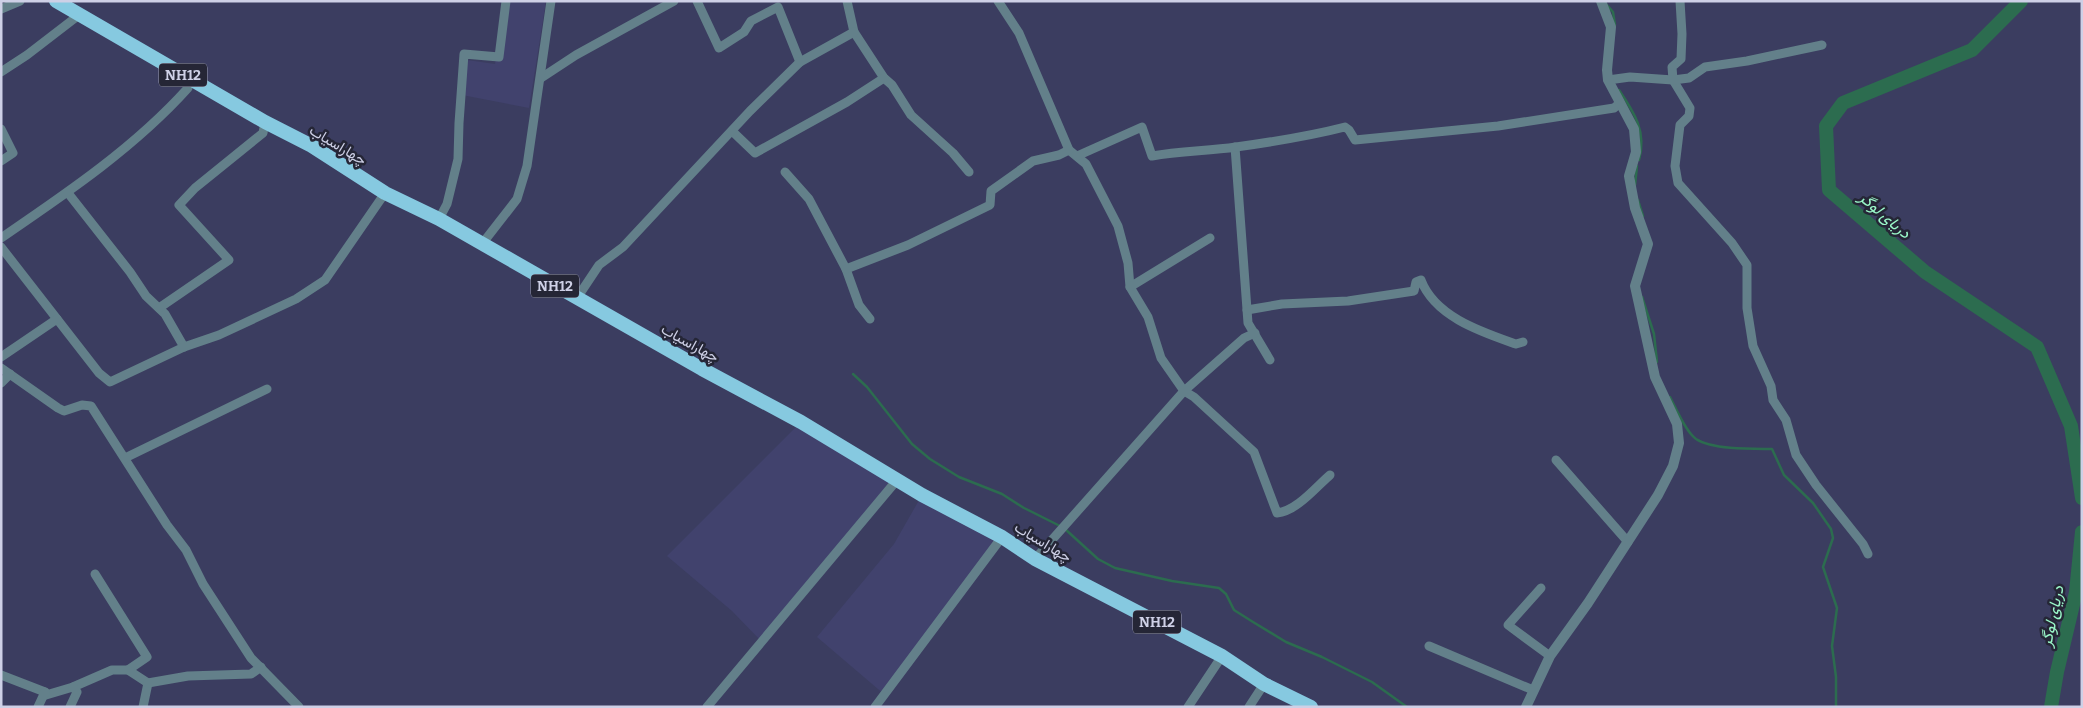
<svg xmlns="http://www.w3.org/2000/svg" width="2083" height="708" font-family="Bitter,Vazirmatn,serif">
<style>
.built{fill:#41426d}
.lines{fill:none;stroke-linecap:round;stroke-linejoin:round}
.stream{stroke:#2c6c4f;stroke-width:2.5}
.river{stroke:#2c6c4f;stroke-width:14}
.minor{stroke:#63808a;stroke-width:9}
.tertiary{stroke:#63808a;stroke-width:10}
.trunk{stroke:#86c9e0;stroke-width:14}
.labels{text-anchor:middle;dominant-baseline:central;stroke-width:5;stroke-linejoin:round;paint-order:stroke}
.shield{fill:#252636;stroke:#9b9db1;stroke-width:1}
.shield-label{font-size:14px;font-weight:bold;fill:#ced0e6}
.street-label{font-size:15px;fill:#ced0e6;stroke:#252636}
.water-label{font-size:16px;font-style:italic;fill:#9bf9ca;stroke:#252636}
</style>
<rect width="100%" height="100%" fill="#3b3d60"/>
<!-- built -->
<g class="built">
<path d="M 505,1 L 546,1 L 529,108 L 462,95 L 467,60 L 495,64 Z"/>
<path d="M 801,422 L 897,480 L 762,642 L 732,611 L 667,556 Z"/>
<path d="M 922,495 L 1002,537 L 885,695 L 817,637 L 894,544 Z"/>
</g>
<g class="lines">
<!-- stream -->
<g class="stream">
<path d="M 1607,5 L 1613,12 L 1615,25"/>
<path d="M 1619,90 C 1634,112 1647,132 1639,160"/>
<path d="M 1635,185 L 1637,166"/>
<path d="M 1638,200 L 1643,216"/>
<path d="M 1642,297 L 1654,334 L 1657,362"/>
<path d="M 853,374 L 867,387 L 912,444 L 930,459 L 959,477 L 1002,494 L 1024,508 L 1060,526"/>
<path d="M 1670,397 C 1676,408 1685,431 1696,439 C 1713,450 1753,449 1772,449 L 1784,475 L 1813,503 L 1831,529 L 1833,538 L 1823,567 L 1837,608 L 1832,646 L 1836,677 L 1836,707"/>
<path d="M 1065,529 L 1098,559 L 1115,568 L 1172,581 L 1219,588 L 1226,594 L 1234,610 L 1253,622 L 1286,642 L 1322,657 L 1372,682 L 1407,707"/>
</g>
<!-- river -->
<g class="river">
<path d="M 2021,1 L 1972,50 L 1843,103 L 1826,126 L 1829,190 L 1925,272 L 2037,347 L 2071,426 L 2082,498"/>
<path d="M 2051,707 L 2057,672 L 2076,592 L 2082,532"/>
</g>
<!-- minor -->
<g class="minor">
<path d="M 697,1 L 719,48 L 744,32 L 751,21 L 778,7 L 800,62"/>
<path d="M 847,1 L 854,32 L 884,78 L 892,85 L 911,115 L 953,153 L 969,172"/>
<path d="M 998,1 L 1019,33 L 1069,150 L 1086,164 L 1118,226 L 1128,263 L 1130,287 L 1148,317 L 1161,358 L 1184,391 L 1194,397 L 1254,452 L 1277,513 C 1297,511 1316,487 1330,475"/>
<path d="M 1680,1 L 1682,34 L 1681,59 L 1672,67 L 1673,80 L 1690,108 L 1689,116 L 1680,125 L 1675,166 L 1678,183 L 1732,243 L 1747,265 L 1747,308 L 1753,346 L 1771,386 L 1773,400 L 1786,420 L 1796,455 L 1816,485 L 1863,544 L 1868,554"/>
<path d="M 1,9 L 20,1"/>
<path d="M 1,72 L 27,55 L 79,15"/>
<path d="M 541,78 L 576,55 L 674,1"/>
<path d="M 1608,80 L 1630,77 L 1673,80 L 1689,78 L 1705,67 L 1747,61 L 1822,45"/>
<path d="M 1,129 L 13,153 L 1,161"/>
<path d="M 732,131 L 755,153 L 847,102 L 884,78"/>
<path d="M 1235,147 L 1248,323 L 1270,360"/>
<path d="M 1077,156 L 1142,127 L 1152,156 C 1180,151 1208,151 1236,147 C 1272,142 1310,136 1345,127 L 1349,130 L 1355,140 L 1498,126 L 1614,108 L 1620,103"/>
<path d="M 785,172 L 809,199 L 846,269 L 859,305 L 870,319"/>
<path d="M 68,193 L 130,272 L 146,296 L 165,314 L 184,347"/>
<path d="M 439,219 L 447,204 L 458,159 L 459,123 L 464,54 L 499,57 L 506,1"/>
<path d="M 1,238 C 67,193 135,147 188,88 L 188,77"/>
<path d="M 482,244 L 517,199 L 527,166 L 551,1"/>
<path d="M 1,247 L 99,373 L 110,382 L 184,347 L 219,335 L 296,299 L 325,280 L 385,193"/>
<path d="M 846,269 L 908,245 L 990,205 L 991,191 L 1033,161 L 1059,155 L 1069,150"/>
<path d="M 1130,287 L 1210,238"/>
<path d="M 577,298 L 599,265 L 623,247 L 750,111 L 800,62 L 854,32"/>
<path d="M 159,308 L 229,260 L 179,205 L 195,188 L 263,133 L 265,122"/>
<path d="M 1247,310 L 1282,304 L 1348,301 L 1414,291 L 1416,282 L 1421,280 C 1435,317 1482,332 1516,344 L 1523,342"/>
<path d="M 1,357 L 57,319"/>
<path d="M 1,368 L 58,408 L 64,411 L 82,405 L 91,406 L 167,525 L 186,550 L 203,584 L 251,658 L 299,707"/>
<path d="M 1,383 L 10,374"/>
<path d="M 125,458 L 267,389"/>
<path d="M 1556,460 L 1628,542"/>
<path d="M 1035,559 L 1184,391 L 1244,338 L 1255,333"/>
<path d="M 95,574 L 147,657 L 128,670"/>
<path d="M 1541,588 L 1508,625 L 1550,656"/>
<path d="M 1429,646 L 1533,690"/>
<path d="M 1,675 L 45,692 L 46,695 L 73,687 L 112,670 L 128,670 L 148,683 L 143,707"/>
<path d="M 148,683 L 188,676 L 251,674 L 261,667"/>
<path d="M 38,707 L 45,692"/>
<path d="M 70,707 L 77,692 L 73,687"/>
<path d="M 707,707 L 897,480"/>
<path d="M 875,707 L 1002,537"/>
<path d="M 1188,707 L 1222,656"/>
<path d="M 1249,707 L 1264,684"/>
</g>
<!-- tertiary -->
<path class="tertiary" d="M 1526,707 L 1550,656 L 1588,603 L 1658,495 L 1673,466 L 1679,443 L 1677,424 L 1655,377 L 1635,286 L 1648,244 L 1635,208 L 1629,176 L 1636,152 L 1634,129 L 1608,80 L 1607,70 L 1611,27 L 1601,1"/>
<!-- trunk -->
<path class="trunk" d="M 56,1 L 265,122 L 312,146 L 385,193 L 439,219 L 702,369 L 801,422 L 922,495 L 1002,537 L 1035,559 L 1222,656 L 1264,684 L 1311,707"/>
</g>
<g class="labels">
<!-- shield labels -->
<g class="shield">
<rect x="159" y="63.5" width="48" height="23" rx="4"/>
<rect x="531" y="274.5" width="48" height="23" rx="4"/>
<rect x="1133" y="610.5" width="48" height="23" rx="4"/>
</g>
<g class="shield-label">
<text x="183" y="75">NH12</text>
<text x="555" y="286">NH12</text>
<text x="1157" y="622">NH12</text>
</g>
<!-- street labels -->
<g class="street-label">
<text transform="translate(338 145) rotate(31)">چهاراسیاب</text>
<text transform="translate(690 343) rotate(29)">چهاراسیاب</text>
<text transform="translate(1043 542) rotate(31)">چهاراسیاب</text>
</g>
<!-- water labels -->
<g class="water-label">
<text transform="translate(1885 215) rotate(41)">دریای لوگر</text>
<text transform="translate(2052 616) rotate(-78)">دریای لوگر</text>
</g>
</g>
<!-- border -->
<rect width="2083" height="708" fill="none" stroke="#ced0e6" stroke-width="5"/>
</svg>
